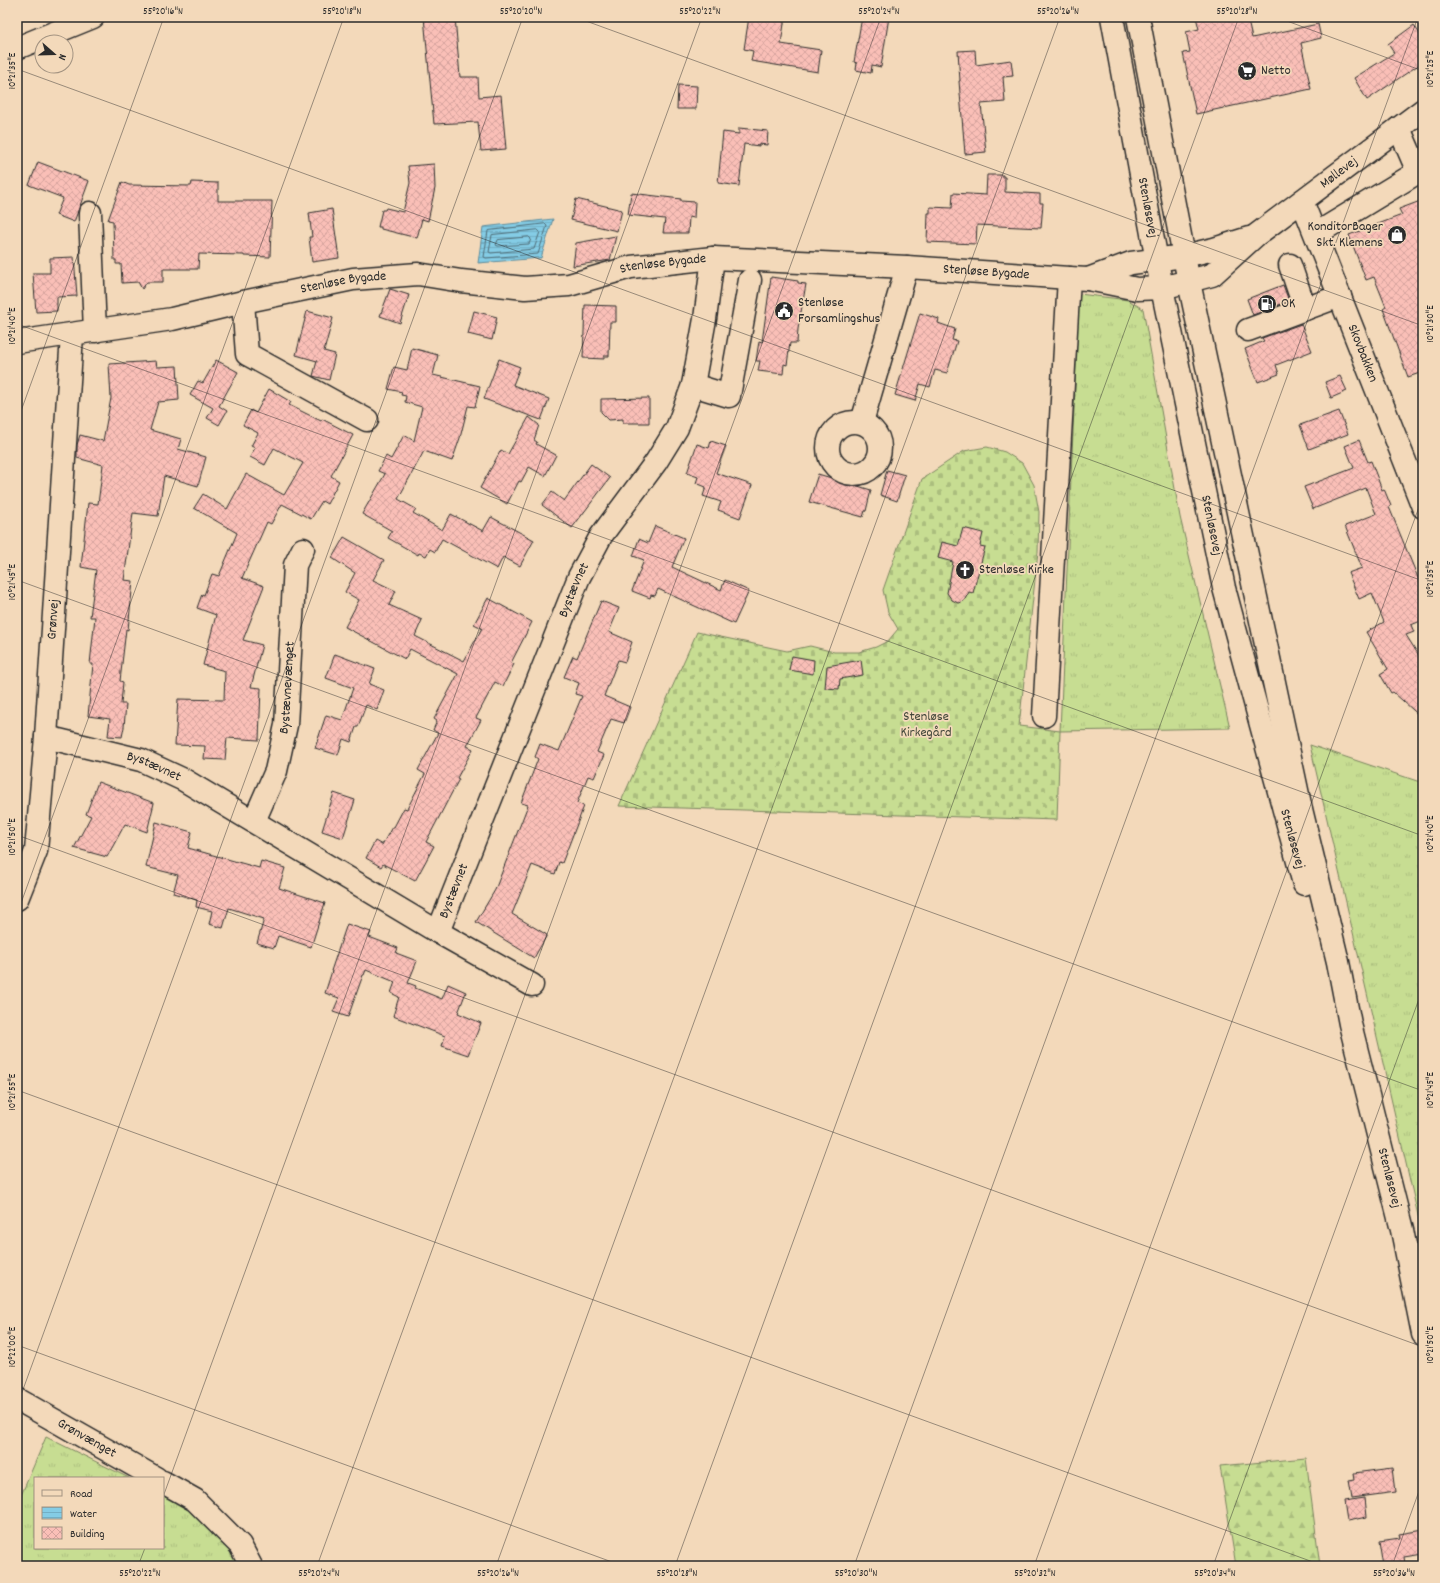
<svg xmlns="http://www.w3.org/2000/svg" width="1440" height="1583" font-family="Dekko,sans-serif">
<style>
.grass{fill:url(#grass-tufts);stroke:#79845e}
.forest{fill:url(#forest-firs);stroke:#79845e}
.cemetery{fill:url(#cemetery-stones);stroke:#79845e}
.water{fill:url(#water-rules);stroke:#608c9b}
.lines{fill:none;stroke-linecap:round;stroke-linejoin:round}
.shore{stroke:#4f6b75;stroke-width:1}
.building{fill:url(#building-cross-hatch);stroke:#2b2b2b}
.minor-casing{stroke:#2b2b2b;stroke-width:25}
.minor{stroke:#f3d9ba;stroke-width:22}
.ticks{fill:none;stroke:#2b2b2b;stroke-width:1;stroke-opacity:0.45}
.labels{text-anchor:middle;dominant-baseline:central;stroke-width:3.5;stroke-linejoin:round;paint-order:stroke}
.poi-label{font-size:14px;fill:#2b2b2b;stroke:#f3d9ba;text-anchor:start}
.street-label{font-size:14px;fill:#2b2b2b;stroke:#f3d9ba}
.park-label{font-size:14px;fill:#42463a;stroke:#f3d9ba}
.neatline{fill:none;stroke:#2b2b2b;stroke-width:1.5}
.ticks-label{font-size:10px;text-anchor:middle;fill:#2b2b2b}
</style>
<defs>
<pattern id="grass-tufts" width="24" height="20" patternUnits="userSpaceOnUse"><rect width="24" height="20" fill="#c7dd92"/><path d="M3 7l-1-3M5 7V3M7 7l1-3M15 17l-1-3M17 17v-4M19 17l1-3" fill="none" stroke="#abbe7e"/></pattern>
<pattern id="forest-firs" width="22" height="20" patternUnits="userSpaceOnUse"><rect width="22" height="20" fill="#c7dd92"/><path d="M5 1l3.5 6h-7zM16 11l3.5 6h-7z" fill="#abbe7e"/></pattern>
<pattern id="cemetery-stones" width="16" height="16" patternUnits="userSpaceOnUse"><rect width="16" height="16" fill="#c7dd92"/><path d="M2 7V4a2 2 0 0 1 4 0v3zM10 15v-3a2 2 0 0 1 4 0v3z" fill="#abbe7e"/></pattern>
<pattern id="water-rules" width="6" height="5" patternUnits="userSpaceOnUse"><rect width="6" height="5" fill="#84cce5"/><path d="M0 2.5h6" fill="none" stroke="#72afc5"/></pattern>
<pattern id="building-cross-hatch" width="8" height="8" patternUnits="userSpaceOnUse"><rect width="8" height="8" fill="#fabfb7"/><path d="M0 0l8 8M0 8l8-8" fill="none" stroke="#d6a49e"/></pattern>
</defs>
<rect width="100%" height="100%" fill="#f3d9ba"/>
<filter id="ink" filterUnits="userSpaceOnUse"><feTurbulence type="fractalNoise" baseFrequency=".025" numOctaves="2"/><feDisplacementMap in="SourceGraphic" scale="8" xChannelSelector="R" yChannelSelector="G"/><feConvolveMatrix kernelMatrix="1 2 1 2 8 2 1 2 1" color-interpolation-filters="sRGB"/></filter>
<g filter="url(#ink)">
<!-- grass -->
<g class="grass">
<path d="M 1079,294 L 1128,300 L 1143,309 L 1180,517 L 1230,728 L 1060,731 Z"/>
<path d="M 1310,745 L 1423,783 L 1423,1219 L 1419,1220 Z"/>
<path d="M 46,1437 L 129,1478 L 35,1478 L 35,1548 L 163,1548 L 163,1495 L 181,1504 L 233,1549 L 239,1566 L 17,1566 L 17,1505 Z"/>
</g>
<!-- forest -->
<path class="forest" d="M 1306,1458 L 1320,1566 L 1236,1566 L 1220,1466 Z"/>
<!-- cemetery -->
<path class="cemetery" d="M 987,447 L 1005,452 L 1022,463 L 1034,485 L 1039,512 L 1038,552 L 1019,726 L 1060,731 L 1057,820 L 619,806 L 697,632 L 787,651 L 810,646 L 834,652 L 859,652 L 876,647 L 888,641 L 898,629 L 888,612 L 883,590 L 922,479 L 964,451 Z"/>
<!-- water -->
<path class="water" d="M 553,219 L 541,258 L 478,263 L 483,227 Z"/>
<g class="lines">
<!-- shore -->
<g class="shore">
<path d="M 545,224 L 547,226 L 538,254 L 486,258 L 484,257 L 488,231 Z"/>
<path d="M 538,230 L 540,232 L 534,249 L 491,253 L 489,252 L 492,235 Z"/>
<path d="M 529,237 L 531,239 L 529,244 L 498,246 L 496,245 L 498,240 Z"/>
</g>
</g>
<!-- building -->
<g class="building">
<path d="M 424,17 L 455,17 L 460,77 L 478,77 L 479,97 L 501,95 L 506,149 L 481,151 L 478,122 L 434,124 Z"/>
<path d="M 749,17 L 785,17 L 781,44 L 821,50 L 818,72 L 751,61 L 753,51 L 744,49 Z"/>
<path d="M 862,17 L 889,17 L 881,67 L 872,65 L 871,73 L 856,70 L 857,63 L 854,62 Z"/>
<path d="M 1196,17 L 1247,17 L 1252,38 L 1318,24 L 1321,38 L 1301,43 L 1311,89 L 1196,114 L 1183,53 L 1190,52 L 1186,32 L 1199,29 Z"/>
<path d="M 1414,25 L 1423,39 L 1423,62 L 1367,100 L 1354,78 L 1394,53 L 1388,44 Z"/>
<path d="M 975,50 L 976,65 L 1011,60 L 1013,76 L 1003,77 L 1005,102 L 981,104 L 986,152 L 965,154 L 959,81 L 960,81 L 958,51 Z"/>
<path d="M 678,85 L 697,86 L 696,109 L 677,109 Z"/>
<path d="M 739,128 L 768,131 L 767,145 L 759,144 L 759,146 L 744,144 L 739,186 L 718,183 L 723,132 L 739,134 Z"/>
<path d="M 38,162 L 89,181 L 74,222 L 56,215 L 63,198 L 29,185 Z"/>
<path d="M 434,164 L 435,188 L 428,221 L 422,219 L 417,238 L 381,229 L 381,227 L 378,227 L 382,210 L 385,210 L 386,208 L 403,212 L 410,183 L 408,166 Z"/>
<path d="M 987,175 L 1003,175 L 1003,177 L 1005,177 L 1005,192 L 1040,194 L 1040,203 L 1043,203 L 1041,228 L 977,225 L 976,244 L 927,242 L 928,213 L 930,213 L 930,207 L 952,208 L 953,193 L 986,195 Z"/>
<path d="M 122,182 L 129,185 L 191,186 L 192,182 L 218,183 L 218,201 L 272,201 L 270,257 L 244,256 L 244,255 L 199,254 L 198,269 L 163,269 L 163,282 L 147,282 L 142,289 L 138,282 L 122,283 L 121,264 L 116,264 L 116,260 L 114,260 L 113,221 L 108,220 Z"/>
<path d="M 631,193 L 681,199 L 681,201 L 695,202 L 694,218 L 689,217 L 688,233 L 663,233 L 665,219 L 628,215 Z"/>
<path d="M 576,199 L 622,210 L 617,231 L 571,220 Z"/>
<path d="M 1423,200 L 1423,372 L 1408,377 L 1383,309 L 1386,307 L 1374,277 L 1366,280 L 1349,235 L 1402,215 L 1399,209 Z"/>
<path d="M 332,209 L 339,258 L 312,262 L 309,237 L 312,237 L 309,213 Z"/>
<path d="M 616,236 L 610,260 L 573,266 L 576,243 Z"/>
<path d="M 74,257 L 77,296 L 57,297 L 57,311 L 36,312 L 33,273 L 50,273 L 50,258 Z"/>
<path d="M 771,277 L 798,281 L 798,283 L 806,284 L 798,329 L 797,343 L 790,343 L 787,365 L 784,364 L 783,374 L 758,371 L 760,361 L 756,361 L 759,341 L 762,342 Z"/>
<path d="M 1283,285 L 1289,301 L 1253,315 L 1247,299 Z"/>
<path d="M 390,289 L 409,295 L 400,323 L 380,316 Z"/>
<path d="M 585,305 L 616,306 L 616,322 L 610,322 L 609,356 L 604,356 L 604,359 L 583,358 Z"/>
<path d="M 307,311 L 333,318 L 324,351 L 335,354 L 329,380 L 313,376 L 317,361 L 296,355 Z"/>
<path d="M 474,311 L 497,317 L 492,340 L 468,334 Z"/>
<path d="M 920,313 L 939,319 L 938,323 L 955,329 L 952,340 L 957,341 L 947,373 L 935,370 L 930,387 L 920,384 L 915,401 L 895,395 Z"/>
<path d="M 1301,324 L 1312,351 L 1276,365 L 1279,374 L 1258,382 L 1245,349 L 1264,341 L 1262,338 Z"/>
<path d="M 412,348 L 438,355 L 433,375 L 480,386 L 475,407 L 468,406 L 460,438 L 452,461 L 424,451 L 398,499 L 416,509 L 413,513 L 442,530 L 451,514 L 483,531 L 491,517 L 534,540 L 520,566 L 503,557 L 497,569 L 442,539 L 435,552 L 430,549 L 426,556 L 419,553 L 418,555 L 388,538 L 392,531 L 362,514 L 385,474 L 378,471 L 386,456 L 391,459 L 404,435 L 414,441 L 422,407 L 405,402 L 406,396 L 401,395 L 402,392 L 388,389 L 394,367 L 407,370 Z"/>
<path d="M 499,359 L 520,367 L 513,385 L 549,399 L 541,420 L 484,399 Z"/>
<path d="M 216,360 L 238,372 L 219,406 L 227,411 L 219,425 L 207,418 L 213,408 L 190,395 L 198,381 L 203,383 Z"/>
<path d="M 156,361 L 157,367 L 177,366 L 179,400 L 158,402 L 150,430 L 181,439 L 178,449 L 206,457 L 198,486 L 164,476 L 158,516 L 133,513 L 124,580 L 133,581 L 128,630 L 126,629 L 120,681 L 123,682 L 121,704 L 126,704 L 124,727 L 122,737 L 108,736 L 110,719 L 88,716 L 93,664 L 90,664 L 95,617 L 90,617 L 96,570 L 81,567 L 88,503 L 98,504 L 103,465 L 77,458 L 77,445 L 80,435 L 103,441 L 111,398 L 109,364 Z"/>
<path d="M 1340,376 L 1347,391 L 1331,398 L 1325,382 Z"/>
<path d="M 269,389 L 291,402 L 289,405 L 321,421 L 322,419 L 353,435 L 331,476 L 339,481 L 327,504 L 322,501 L 311,519 L 282,504 L 271,524 L 267,522 L 242,578 L 264,586 L 243,640 L 262,645 L 251,687 L 261,688 L 259,740 L 227,738 L 225,760 L 204,759 L 205,746 L 175,745 L 178,699 L 224,700 L 225,671 L 203,665 L 216,615 L 197,608 L 202,594 L 204,595 L 212,574 L 219,576 L 237,533 L 194,508 L 203,494 L 227,509 L 246,474 L 284,495 L 303,463 L 274,448 L 265,465 L 250,457 L 255,448 L 251,446 L 258,433 L 243,425 L 251,410 L 256,413 Z"/>
<path d="M 649,398 L 649,423 L 623,423 L 623,419 L 609,420 L 601,412 L 601,399 Z"/>
<path d="M 1339,411 L 1348,434 L 1309,449 L 1300,425 Z"/>
<path d="M 529,417 L 539,425 L 534,440 L 537,442 L 536,444 L 556,455 L 545,476 L 529,467 L 521,482 L 519,481 L 507,504 L 480,488 L 501,450 L 508,454 Z"/>
<path d="M 1359,440 L 1368,462 L 1371,461 L 1382,490 L 1384,489 L 1391,506 L 1389,507 L 1423,590 L 1423,620 L 1411,625 L 1414,632 L 1406,635 L 1423,662 L 1423,719 L 1393,692 L 1391,693 L 1380,674 L 1388,669 L 1366,632 L 1384,622 L 1372,593 L 1359,599 L 1348,573 L 1362,568 L 1345,526 L 1376,514 L 1366,488 L 1313,509 L 1304,487 L 1354,468 L 1345,446 Z"/>
<path d="M 711,441 L 726,446 L 716,473 L 752,485 L 740,518 L 718,510 L 721,502 L 703,496 L 706,487 L 696,483 L 698,477 L 687,473 L 697,444 L 709,448 Z"/>
<path d="M 591,464 L 610,478 L 572,528 L 542,505 L 552,492 L 564,501 Z"/>
<path d="M 887,470 L 905,475 L 897,501 L 880,495 Z"/>
<path d="M 818,474 L 871,490 L 866,511 L 865,511 L 863,517 L 809,502 Z"/>
<path d="M 655,526 L 684,538 L 672,567 L 721,590 L 725,580 L 749,591 L 734,624 L 658,589 L 655,596 L 651,595 L 650,598 L 632,591 L 644,560 L 633,556 L 639,539 L 648,543 Z"/>
<path d="M 963,528 L 983,533 L 980,546 L 985,547 L 973,593 L 969,592 L 964,601 L 958,603 L 952,600 L 947,593 L 953,562 L 938,558 L 942,542 L 958,546 Z"/>
<path d="M 344,537 L 384,560 L 373,580 L 396,591 L 389,605 L 422,620 L 415,636 L 464,661 L 482,628 L 474,624 L 488,598 L 532,622 L 511,663 L 514,664 L 503,686 L 495,682 L 476,718 L 481,720 L 467,746 L 473,749 L 457,778 L 459,779 L 426,842 L 434,846 L 415,881 L 383,864 L 381,867 L 366,858 L 375,841 L 382,845 L 392,827 L 394,827 L 404,808 L 407,809 L 425,774 L 418,770 L 438,733 L 433,730 L 437,721 L 434,719 L 458,674 L 410,649 L 405,659 L 345,627 L 359,600 L 345,592 L 355,573 L 332,558 Z"/>
<path d="M 601,601 L 619,608 L 609,632 L 632,642 L 625,662 L 618,660 L 604,696 L 630,707 L 624,723 L 611,719 L 597,752 L 604,755 L 594,778 L 588,776 L 577,803 L 584,806 L 562,863 L 559,862 L 555,874 L 532,865 L 512,914 L 547,935 L 534,958 L 476,922 L 495,890 L 528,805 L 521,803 L 538,759 L 535,757 L 540,744 L 559,751 L 582,696 L 575,694 L 579,683 L 564,677 L 573,656 L 577,658 Z"/>
<path d="M 335,654 L 375,669 L 369,684 L 384,690 L 377,710 L 366,705 L 358,727 L 356,727 L 351,742 L 343,739 L 338,755 L 315,748 L 326,715 L 342,720 L 353,688 L 326,678 Z"/>
<path d="M 792,656 L 814,660 L 813,674 L 789,670 Z"/>
<path d="M 861,660 L 863,675 L 840,679 L 839,689 L 825,688 L 827,666 Z"/>
<path d="M 98,782 L 154,803 L 147,832 L 125,824 L 107,857 L 74,848 L 91,816 L 86,814 Z"/>
<path d="M 334,793 L 355,800 L 343,838 L 322,831 Z"/>
<path d="M 156,822 L 192,832 L 188,848 L 259,868 L 261,861 L 285,868 L 279,888 L 325,903 L 311,947 L 278,936 L 274,948 L 257,943 L 264,919 L 229,908 L 223,928 L 209,924 L 212,911 L 196,907 L 197,900 L 173,893 L 178,875 L 146,867 Z"/>
<path d="M 347,924 L 371,932 L 369,937 L 398,948 L 396,953 L 417,961 L 408,983 L 416,986 L 415,988 L 442,999 L 448,984 L 466,992 L 458,1013 L 481,1023 L 468,1055 L 442,1046 L 445,1036 L 393,1016 L 399,997 L 391,993 L 395,982 L 366,970 L 364,975 L 363,975 L 348,1017 L 333,1012 L 339,998 L 325,993 L 332,971 L 331,971 Z"/>
<path d="M 1393,1468 L 1396,1492 L 1352,1498 L 1349,1480 L 1355,1479 L 1354,1473 Z"/>
<path d="M 1365,1498 L 1367,1517 L 1347,1521 L 1344,1501 Z"/>
<path d="M 1423,1530 L 1423,1554 L 1404,1557 L 1405,1564 L 1383,1566 L 1379,1541 L 1400,1538 L 1399,1534 Z"/>
</g>
<g class="lines">
<!-- minor casing -->
<g class="minor-casing">
<g id="minor">
<path id="s1" d="M 1112,17 L 1162,288 L 1224,588 L 1304,884"/>
<path id="s2" d="M 1138,17 L 1189,282 L 1301,809 L 1338,962 L 1350,1024 L 1402,1230 L 1423,1334"/>
<path d="M 17,48 L 93,17"/>
<path id="s3" d="M 1302,201 L 1423,507"/>
<path d="M 90,213 L 95,331"/>
<path d="M 1316,234 L 1418,172 L 1399,128"/>
<path d="M 1290,265 L 1305,309"/>
<path d="M 1088,279 L 1131,263 L 1184,256 L 1214,249 L 1249,238"/>
<path d="M 243,302 L 247,354 L 367,420"/>
<path d="M 1248,330 L 1340,296"/>
<path id="s4" d="M 17,342 L 172,319 L 243,302 L 353,279 L 418,274 L 461,281 L 525,288 L 569,285 L 631,267 L 713,258 L 907,267 L 1069,278 L 1088,279 L 1137,289 L 1162,288 L 1212,275 L 1255,236 L 1423,110"/>
<path d="M 693,385 L 729,396 L 750,280"/>
<circle cx="854" cy="448" r="26"/>
<path d="M 862,422 L 907,267"/>
<path d="M 1044,716 L 1069,278"/>
<path id="s5" d="M 46,737 L 141,760 L 184,780 L 438,932 L 532,985"/>
<path id="s6" d="M 254,821 L 276,771 L 286,725 L 295,565 L 303,549"/>
<path id="s7" d="M 17,899 L 36,851 L 46,737 L 72,335"/>
<path id="s8" d="M 438,932 L 579,577 L 601,536 L 656,462 L 677,428 L 693,385 L 705,319 L 713,258"/>
<path id="s9" d="M 17,1399 L 156,1478"/>
<path d="M 163,1482 L 195,1500 L 240,1545 L 251,1566"/>
</g>
</g>
<!-- minor -->
<use href="#minor" class="minor"/>
</g>
</g>
<!-- ticks -->
<path class="ticks" d="M 575,17 L 1423,326M 1276,17 L 1423,71M 17,69 L 1423,581M 17,324 L 1423,836M 17,422 L 164,17M 17,580 L 1423,1091M 17,835 L 1423,1347M 17,914 L 344,17M 17,1090 L 1324,1566M 17,1345 L 623,1566M 17,1406 L 523,17M 163,1497 L 702,17M 138,1566 L 145,1548M 317,1566 L 881,17M 496,1566 L 1060,17M 675,1566 L 1239,17M 854,1566 L 1418,17M 1034,1566 L 1423,496M 1213,1566 L 1423,988M 1392,1566 L 1423,1480"/>
<!-- icons -->
<defs>
<g id="supermarket-disc" transform="scale(1)"><circle r="9.5" fill="#2b2b2b" stroke="#f3d9ba"/><path d="M-6-5.5h2.5l.6 2H6L4.5 2H-2.5L-4.4-4H-6ZM-1.5 3.2a1.3 1.3 0 1 0 .1 0ZM3 3.2a1.3 1.3 0 1 0 .1 0Z" fill="#fff"/></g>
<g id="shop-disc" transform="scale(1)"><circle r="9.5" fill="#2b2b2b" stroke="#f3d9ba"/><path d="M-5-2.5h2.3a2.7 3.5 0 0 1 5.4 0H5L5.5 6h-11ZM-1.5-2.5h3a1.5 2.3 0 0 0-3 0Z" fill="#fff"/></g>
<g id="fuel-disc" transform="scale(1)"><circle r="9.5" fill="#2b2b2b" stroke="#f3d9ba"/><path d="M-5.5-6h7V0h2V4h1.3V-2.5L3-4.5l.8-.8L6-3V5H2.5V1h-1V6h-7ZM-4.2-4.7v3.2H.2V-4.7Z" fill="#fff"/></g>
<g id="civic-disc" transform="scale(1)"><circle r="9.5" fill="#2b2b2b" stroke="#f3d9ba"/><path d="M-.6-6.5H3V-4.5H.6V-3L4-1V1h2V6H-6V1h2V-1L-.6-3ZM-1.2 2.5V6h2.4V2.5Z" fill="#fff"/></g>
<g id="church-disc" transform="scale(1)"><circle r="9.5" fill="#2b2b2b" stroke="#f3d9ba"/><path d="M-1.2-6h2.4v3.5h3.3v2.4h-3.3V6h-2.4V-.1h-3.3v-2.4h3.3Z" fill="#fff"/></g>
</defs>
<g fill-rule="evenodd">
<use href="#supermarket-disc" x="1247" y="71"/>
<use href="#shop-disc" x="1397" y="235"/>
<use href="#fuel-disc" x="1267" y="304"/>
<use href="#civic-disc" x="784" y="311"/>
<use href="#church-disc" x="965" y="570"/>
</g>
<g class="labels">
<!-- poi labels -->
<g class="poi-label">
<text x="1261" y="71">Netto</text>
<text x="1383" y="227" text-anchor="end">KonditorBager<tspan x="1383" dy="16">Skt. Klemens</tspan></text>
<text x="798" y="303">Stenløse<tspan x="798" dy="16">Forsamlingshus</tspan></text>
<text x="1281" y="304">OK</text>
<text x="979" y="570">Stenløse Kirke</text>
</g>
<!-- street labels -->
<g class="street-label">
<text stroke="none"><textPath href="#s4" startOffset="1372">Møllevej</textPath></text>
<text stroke="none"><textPath href="#s1" startOffset="194">Stenløsevej</textPath></text>
<text stroke="none"><textPath href="#s4" startOffset="656">Stenløse Bygade</textPath></text>
<text stroke="none"><textPath href="#s4" startOffset="980">Stenløse Bygade</textPath></text>
<text stroke="none"><textPath href="#s4" startOffset="332">Stenløse Bygade</textPath></text>
<text stroke="none"><textPath href="#s3" startOffset="164">Skovbakken</textPath></text>
<text stroke="none"><textPath href="#s1" startOffset="518">Stenløsevej</textPath></text>
<text stroke="none"><textPath href="#s8" startOffset="368">Bystævnet</textPath></text>
<text stroke="none"><textPath href="#s7" startOffset="284">Grønvej</textPath></text>
<text stroke="none"><textPath href="#s6" startOffset="139">Bystævnevænget</textPath></text>
<text stroke="none"><textPath href="#s5" startOffset="112">Bystævnet</textPath></text>
<text stroke="none"><textPath href="#s1" startOffset="842">Stenløsevej</textPath></text>
<text stroke="none"><textPath href="#s8" startOffset="44">Bystævnet</textPath></text>
<text stroke="none"><textPath href="#s2" startOffset="1188">Stenløsevej</textPath></text>
<text stroke="none"><textPath href="#s9" startOffset="80">Grønvænget</textPath></text>
</g>
<!-- park labels -->
<g class="park-label">
<text x="926" y="717">Stenløse<tspan x="926" dy="16">Kirkegård</tspan></text>
</g>
</g>
<!-- margin -->
<rect width="1440" height="1583" fill="none" stroke="#f3d9ba" stroke-width="44"/>
<!-- legend -->
<rect x="34" y="1477" width="130" height="72" fill="#f3d9ba" stroke="#a39381"/>
<rect x="42" y="1490" width="20" height="6" fill="#f3d9ba" stroke="#a39381"/>
<text x="70" y="1497" font-size="12" fill="#2b2b2b">Road</text>
<rect x="42" y="1507" width="20" height="12" fill="url(#water-rules)" stroke="#a39381"/>
<text x="70" y="1517" font-size="12" fill="#2b2b2b">Water</text>
<rect x="42" y="1527" width="20" height="12" fill="url(#building-cross-hatch)" stroke="#a39381"/>
<text x="70" y="1537" font-size="12" fill="#2b2b2b">Building</text>
<!-- north arrow -->
<g transform="translate(54 54) rotate(110)"><circle r="19" fill="#f3d9ba" stroke="#a39381"/>
<path d="M0-3L7 15L0 10L-7 15Z" fill="#2b2b2b"/>
<text y="-6" font-size="11" font-weight="bold" text-anchor="middle" fill="#2b2b2b">N</text>
</g>
<rect x="22" y="22" width="1396" height="1539" class="neatline"/>
<g class="ticks-label">
<text x="163" y="14">55°20'16"N</text>
<text x="342" y="14">55°20'18"N</text>
<text x="521" y="14">55°20'20"N</text>
<text x="700" y="14">55°20'22"N</text>
<text x="879" y="14">55°20'24"N</text>
<text x="1058" y="14">55°20'26"N</text>
<text x="1237" y="14">55°20'28"N</text>
<text transform="translate(1429 69) rotate(-90)" y="4">10°21'25"E</text>
<text transform="translate(11 71) rotate(-90)" y="4">10°21'35"E</text>
<text transform="translate(1429 324) rotate(-90)" y="4">10°21'30"E</text>
<text transform="translate(11 326) rotate(-90)" y="4">10°21'40"E</text>
<text transform="translate(1429 579) rotate(-90)" y="4">10°21'35"E</text>
<text transform="translate(11 582) rotate(-90)" y="4">10°21'45"E</text>
<text transform="translate(1429 834) rotate(-90)" y="4">10°21'40"E</text>
<text transform="translate(11 837) rotate(-90)" y="4">10°21'50"E</text>
<text transform="translate(1429 1090) rotate(-90)" y="4">10°21'45"E</text>
<text transform="translate(11 1092) rotate(-90)" y="4">10°21'55"E</text>
<text transform="translate(1429 1345) rotate(-90)" y="4">10°21'50"E</text>
<text transform="translate(11 1347) rotate(-90)" y="4">10°22'00"E</text>
<text x="140" y="1576">55°20'22"N</text>
<text x="319" y="1576">55°20'24"N</text>
<text x="498" y="1576">55°20'26"N</text>
<text x="677" y="1576">55°20'28"N</text>
<text x="856" y="1576">55°20'30"N</text>
<text x="1035" y="1576">55°20'32"N</text>
<text x="1215" y="1576">55°20'34"N</text>
<text x="1394" y="1576">55°20'36"N</text>
</g>
</svg>
